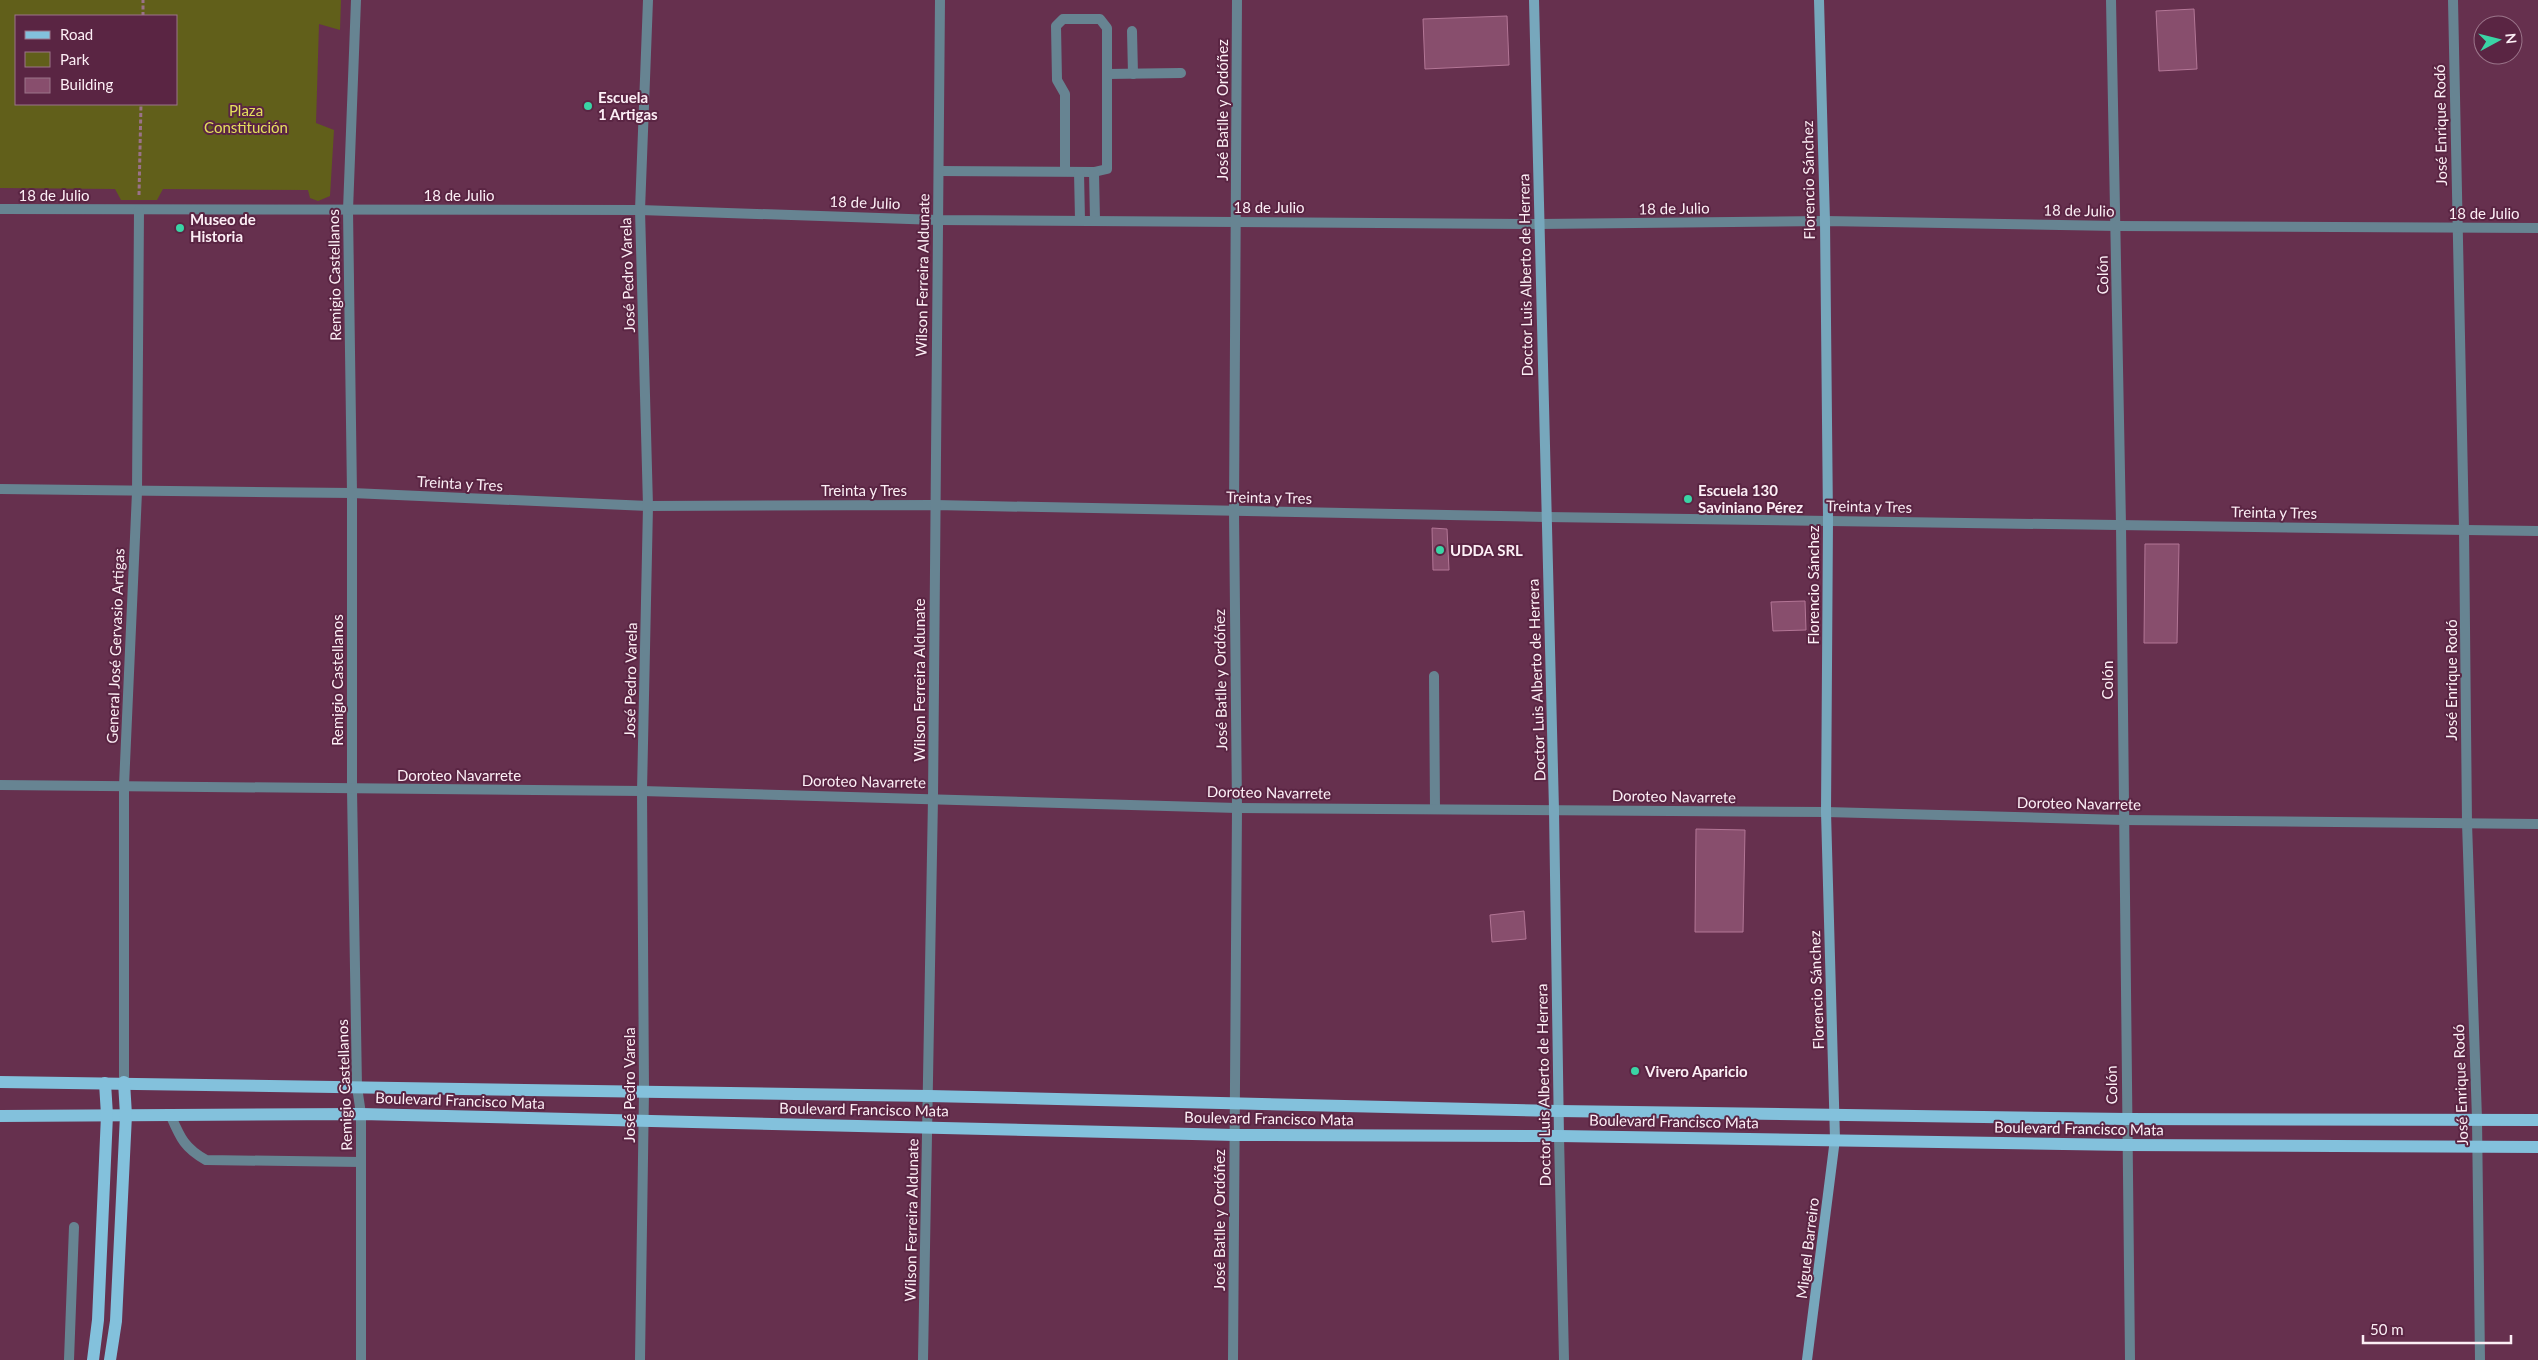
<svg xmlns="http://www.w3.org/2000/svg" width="2538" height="1360" font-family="Lato,sans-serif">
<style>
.green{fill:#615f1a;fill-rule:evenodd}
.building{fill:#884e6d;stroke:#b37696}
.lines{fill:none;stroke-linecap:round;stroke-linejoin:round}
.path{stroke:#9a7288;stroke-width:3;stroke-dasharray:4 2.5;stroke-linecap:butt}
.lane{stroke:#678492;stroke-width:10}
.street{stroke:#678492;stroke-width:10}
.secondary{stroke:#77a7bc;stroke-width:10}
.primary{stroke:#83c1dc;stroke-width:12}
.poi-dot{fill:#3ad4a5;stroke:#5a2543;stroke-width:2}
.labels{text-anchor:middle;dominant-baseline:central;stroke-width:4;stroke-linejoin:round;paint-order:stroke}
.poi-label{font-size:15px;font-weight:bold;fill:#fceef5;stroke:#5a2543;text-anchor:start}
.park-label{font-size:15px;fill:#e4e05d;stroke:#5a2543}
.street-label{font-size:15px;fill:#fceef5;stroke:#5a2543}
</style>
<rect width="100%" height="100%" fill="#66304e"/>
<!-- green -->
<path class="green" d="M 0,0 L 341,0 L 340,30 L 319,24 L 316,123 L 334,130 L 330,196 L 318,201 L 310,198 L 308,190 L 163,189 L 157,200 L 121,200 L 115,189 L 0,188 ZM 16,16 L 176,16 L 176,104 L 16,104 Z"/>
<!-- building -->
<g class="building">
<path d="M 2194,9 L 2197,69 L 2159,71 L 2156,11 Z"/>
<path d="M 1507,16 L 1509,65 L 1425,69 L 1423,19 Z"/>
<path d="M 1432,528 L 1447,529 L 1449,570 L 1433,570 Z"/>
<path d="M 2145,544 L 2179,544 L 2177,643 L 2144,643 Z"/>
<path d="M 1805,601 L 1806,630 L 1773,631 L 1771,602 Z"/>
<path d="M 1696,829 L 1745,830 L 1743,932 L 1695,932 Z"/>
<path d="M 1524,911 L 1526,939 L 1492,942 L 1490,915 Z"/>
</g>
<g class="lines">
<!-- path -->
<g class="path">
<path d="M 143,16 L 143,0"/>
<path d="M 139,195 L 141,104"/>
</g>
<!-- lane -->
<g class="lane">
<path d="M 1132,31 L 1133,74"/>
<path d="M 1107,74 L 1181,73"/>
<path d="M 939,171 L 1094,172 L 1107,169 L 1107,28 L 1100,19 L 1063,19 L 1056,26 L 1057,80 L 1065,94 L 1065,172"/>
<path d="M 1079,172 L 1080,220"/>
<path d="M 1094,172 L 1095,220"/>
<path d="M 1434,676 L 1435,809"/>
<path d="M 170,1114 C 180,1137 184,1148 206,1160 L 361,1162"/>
</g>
<!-- street -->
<g class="street">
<path d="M 356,0 L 348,210 L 352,493 L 352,790 L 357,1087 L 361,1114 L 361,1360"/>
<path d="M 2111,0 L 2121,525 L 2130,1360"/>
<path d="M 2453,0 L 2464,529 L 2467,823 L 2477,1119 L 2480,1360"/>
<path d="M 0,209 L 640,210 L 938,220 L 1539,224 L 1825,221 L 2116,226 L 2538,228"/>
<path d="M 0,489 L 352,493 L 648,506 L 935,505 L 1546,517 L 2538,531"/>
<path d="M 0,785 L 642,791 L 1237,808 L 1826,812 L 2123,820 L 2538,824"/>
<path d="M 124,1082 L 124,786 L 137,492 L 139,210"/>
<path d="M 1559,1136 L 1564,1360"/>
<path d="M 69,1360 L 74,1227"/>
<path d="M 640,1360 L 644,1091 L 642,791 L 648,506 L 640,210 L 648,0"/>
<path d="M 923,1360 L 933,798 L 940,0"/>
<path d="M 1233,1360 L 1237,808 L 1234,511 L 1237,0"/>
</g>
<!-- secondary -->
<g class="secondary">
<path d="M 1534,0 L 1554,810 L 1559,1136"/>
<path d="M 1807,1360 L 1835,1139 L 1826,812 L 1828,520 L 1825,221 L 1819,0"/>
</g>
<!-- primary -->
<g class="primary">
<path d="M 0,1082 L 929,1096 L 1558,1111 L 2127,1119 L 2538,1120"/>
<path d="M 0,1116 L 361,1114 L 1234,1135 L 1559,1136 L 2127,1145 L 2538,1147"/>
<path d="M 93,1360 L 98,1320 L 107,1115 L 105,1083"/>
<path d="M 110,1360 L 116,1321 L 126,1115 L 124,1082"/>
</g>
</g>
<!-- markers -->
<g class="poi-dot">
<circle cx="588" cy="106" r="5"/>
<circle cx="180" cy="228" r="5"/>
<circle cx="1688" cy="499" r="5"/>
<circle cx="1440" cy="550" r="5"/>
<circle cx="1635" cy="1071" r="5"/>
</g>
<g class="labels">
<!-- poi labels -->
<g class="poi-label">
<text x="598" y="97">Escuela<tspan x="598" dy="17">1 Artigas</tspan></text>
<text x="190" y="219">Museo de<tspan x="190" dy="17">Historia</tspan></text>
<text x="1698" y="490">Escuela 130<tspan x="1698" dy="17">Saviniano Pérez</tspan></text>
<text x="1450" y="550">UDDA SRL</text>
<text x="1645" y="1071">Vivero Aparicio</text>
</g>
<!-- park labels -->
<g class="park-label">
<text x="246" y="110">Plaza<tspan x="246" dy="17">Constitución</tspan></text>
</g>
<!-- street labels -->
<g class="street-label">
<text transform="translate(1222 110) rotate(-90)">José Batlle y Ordóñez</text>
<text transform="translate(2440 125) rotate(-91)">José Enrique Rodó</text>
<text transform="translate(1808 180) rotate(-91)">Florencio Sánchez</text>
<text x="54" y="195">18 de Julio</text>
<text x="459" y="195">18 de Julio</text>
<text transform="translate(865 202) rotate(2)">18 de Julio</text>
<text x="1269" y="207">18 de Julio</text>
<text transform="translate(1674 208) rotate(-1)">18 de Julio</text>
<text transform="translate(2079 210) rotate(1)">18 de Julio</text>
<text x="2484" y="213">18 de Julio</text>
<text transform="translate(334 275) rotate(-91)">Remigio Castellanos</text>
<text transform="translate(627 275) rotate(-92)">José Pedro Varela</text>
<text transform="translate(922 275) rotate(-89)">Wilson Ferreira Aldunate</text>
<text transform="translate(1525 275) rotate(-91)">Doctor Luis Alberto de Herrera</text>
<text transform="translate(2102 275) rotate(-91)">Colón</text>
<text transform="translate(460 483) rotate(3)">Treinta y Tres</text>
<text x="864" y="490">Treinta y Tres</text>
<text transform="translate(1269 497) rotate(1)">Treinta y Tres</text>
<text transform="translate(1869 506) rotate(1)">Treinta y Tres</text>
<text transform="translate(2274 512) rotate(1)">Treinta y Tres</text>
<text transform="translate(1813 585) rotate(-90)">Florencio Sánchez</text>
<text transform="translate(115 646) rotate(-88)">General José Gervasio Artigas</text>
<text transform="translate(337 680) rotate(-90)">Remigio Castellanos</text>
<text transform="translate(630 680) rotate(-89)">José Pedro Varela</text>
<text transform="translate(919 680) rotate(-90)">Wilson Ferreira Aldunate</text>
<text transform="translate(1220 680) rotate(-91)">José Batlle y Ordóñez</text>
<text transform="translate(1536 680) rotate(-92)">Doctor Luis Alberto de Herrera</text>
<text transform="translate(2107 680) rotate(-90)">Colón</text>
<text transform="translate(2451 680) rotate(-90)">José Enrique Rodó</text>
<text x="459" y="775">Doroteo Navarrete</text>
<text transform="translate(864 781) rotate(1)">Doroteo Navarrete</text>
<text transform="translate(1269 792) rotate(1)">Doroteo Navarrete</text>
<text transform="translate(1674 796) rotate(1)">Doroteo Navarrete</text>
<text transform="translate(2079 803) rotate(1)">Doroteo Navarrete</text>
<text transform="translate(1816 990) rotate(-92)">Florencio Sánchez</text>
<text transform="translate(344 1085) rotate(-92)">Remigio Castellanos</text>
<text transform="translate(629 1085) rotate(-90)">José Pedro Varela</text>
<text transform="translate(1543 1085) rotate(-91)">Doctor Luis Alberto de Herrera</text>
<text transform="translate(2111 1085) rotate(-91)">Colón</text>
<text transform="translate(2460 1085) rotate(-92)">José Enrique Rodó</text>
<text transform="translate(460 1100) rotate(2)">Boulevard Francisco Mata</text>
<text transform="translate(864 1109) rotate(1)">Boulevard Francisco Mata</text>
<text transform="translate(1269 1118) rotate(1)">Boulevard Francisco Mata</text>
<text transform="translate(1674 1121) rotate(1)">Boulevard Francisco Mata</text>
<text transform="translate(2079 1128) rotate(1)">Boulevard Francisco Mata</text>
<text transform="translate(911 1220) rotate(-89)">Wilson Ferreira Aldunate</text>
<text transform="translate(1219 1220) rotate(-90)">José Batlle y Ordóñez</text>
<text transform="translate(1807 1248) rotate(-83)">Miguel Barreiro</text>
</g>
</g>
<!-- legend -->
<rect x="15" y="15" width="162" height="90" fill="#5a2543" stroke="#9b758a"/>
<rect x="25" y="31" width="25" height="8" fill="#83c1dc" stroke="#9b758a"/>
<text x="60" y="40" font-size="15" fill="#fceef5">Road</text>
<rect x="25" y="52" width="25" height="15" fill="#615f1a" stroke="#9b758a"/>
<text x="60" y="65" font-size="15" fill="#fceef5">Park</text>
<rect x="25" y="78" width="25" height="15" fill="#884e6d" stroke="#9b758a"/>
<text x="60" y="90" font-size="15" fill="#fceef5">Building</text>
<!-- north arrow -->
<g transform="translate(2498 40) rotate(83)"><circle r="24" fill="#5a2543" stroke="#9b758a"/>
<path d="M0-4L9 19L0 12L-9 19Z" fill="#3ad4a5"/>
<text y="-8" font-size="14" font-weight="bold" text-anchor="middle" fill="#fceef5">N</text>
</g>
<!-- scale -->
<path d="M2363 1335v8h148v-8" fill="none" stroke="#fceef5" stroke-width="2.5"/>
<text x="2370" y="1335" font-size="15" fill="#fceef5" stroke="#5a2543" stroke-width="4" paint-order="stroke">50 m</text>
</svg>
